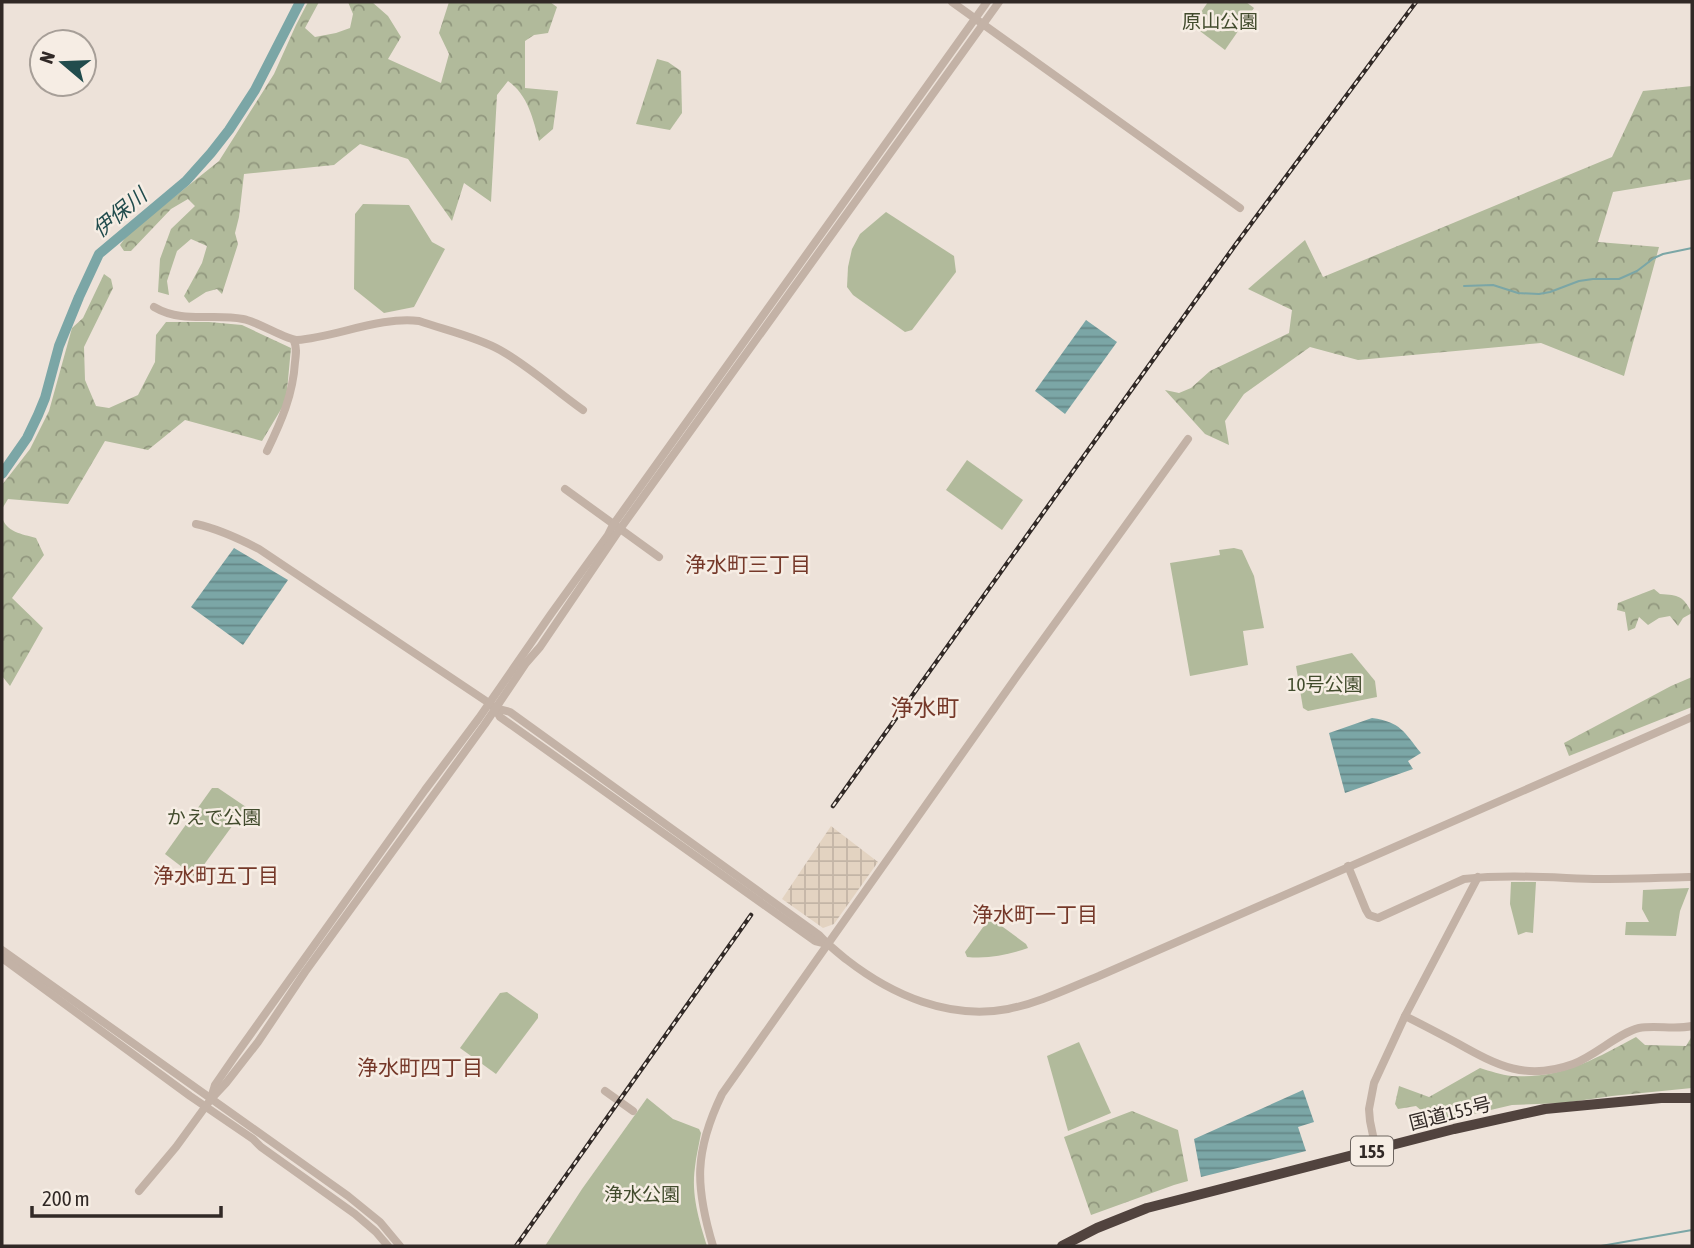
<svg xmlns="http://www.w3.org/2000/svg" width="1694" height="1248" font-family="'Asap Condensed','Noto Sans JP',sans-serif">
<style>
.forest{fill:url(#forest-crowns)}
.park{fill:#b1ba9b}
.plaza{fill:url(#plaza-grid)}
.water{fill:url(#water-rules)}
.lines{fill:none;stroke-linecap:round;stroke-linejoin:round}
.stream{stroke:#7ba6a6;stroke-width:2}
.river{stroke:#7ba6a6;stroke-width:10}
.minor{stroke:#c3b2a6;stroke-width:8}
.highway{stroke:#51433e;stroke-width:10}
.rail-casing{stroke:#312926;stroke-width:4.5}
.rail{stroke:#f6ede4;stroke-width:2;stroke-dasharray:5;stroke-linecap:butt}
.labels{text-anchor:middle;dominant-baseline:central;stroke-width:5;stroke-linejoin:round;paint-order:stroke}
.shield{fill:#f6ede4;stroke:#6c645f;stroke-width:2}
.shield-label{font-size:18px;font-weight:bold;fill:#312926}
.park-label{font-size:19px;fill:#424c2d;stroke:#f6ede4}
.street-label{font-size:19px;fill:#312926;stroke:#f6ede4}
.water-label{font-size:21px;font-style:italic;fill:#214c4d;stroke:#f6ede4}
.neighbourhood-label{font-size:21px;fill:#753829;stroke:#f6ede4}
.quarter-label{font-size:23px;fill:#753829;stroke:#f6ede4}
</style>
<defs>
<pattern id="forest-crowns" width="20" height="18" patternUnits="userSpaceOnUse" patternTransform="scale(1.75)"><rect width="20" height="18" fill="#b1ba9b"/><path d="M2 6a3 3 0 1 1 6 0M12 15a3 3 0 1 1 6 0" fill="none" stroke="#91977e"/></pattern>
<pattern id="plaza-grid" width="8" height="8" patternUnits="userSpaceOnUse" patternTransform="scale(1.75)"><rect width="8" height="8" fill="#e3d3c1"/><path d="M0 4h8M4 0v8" fill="none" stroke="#c3b5a6"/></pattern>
<pattern id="water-rules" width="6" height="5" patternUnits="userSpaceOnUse" patternTransform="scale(1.75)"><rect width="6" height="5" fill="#7ba6a6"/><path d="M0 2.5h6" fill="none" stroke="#658787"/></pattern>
</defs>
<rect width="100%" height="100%" fill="#ede2d9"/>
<!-- forest -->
<g class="forest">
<path d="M 308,2 L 319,2 L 305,28 L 315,37 L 336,33 L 350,28 L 353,14 L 348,2 L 372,2 L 388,16 L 401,37 L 388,59 L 441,83 L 449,54 L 439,33 L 449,2 L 550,2 L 557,7 L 548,33 L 534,35 L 525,41 L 525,88 L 558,91 L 553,129 L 539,141 C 533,119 528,95 508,81 L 497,95 L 491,202 L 464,183 L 452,221 L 408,159 L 360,144 L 334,165 L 244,174 L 239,217 L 235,233 L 238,244 L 222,294 L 217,289 L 206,292 L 189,303 L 184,296 L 202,263 L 207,246 L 191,239 L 177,251 L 167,281 L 169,295 L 158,292 L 160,259 L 171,229 L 195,206 L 188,199 L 171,209 L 131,251 L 124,251 L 120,245 L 128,234 L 219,161 L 274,74 L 296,25 Z"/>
<path d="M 657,59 L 668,62 L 681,71 L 682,113 L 670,130 L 636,124 Z"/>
<path d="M 1692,86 L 1692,179 L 1613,192 L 1598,242 L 1659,247 L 1624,376 L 1541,343 L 1358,360 L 1310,347 L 1244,394 L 1225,421 L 1229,445 L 1205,434 L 1165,390 L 1179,393 L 1191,388 L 1210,371 L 1289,333 L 1292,310 L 1248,289 L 1305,240 L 1323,277 L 1612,157 L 1643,91 Z"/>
<path d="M 104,274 L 111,279 L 113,288 L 84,347 L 85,380 L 96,406 L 109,408 L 138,395 L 155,362 L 156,335 L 166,322 L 209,322 L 242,325 L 291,348 L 286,401 L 262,441 L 185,420 L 148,450 L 105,441 L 68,504 L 8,499 L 2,509 L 2,485 L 30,449 L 49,411 L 72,328 L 83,318 Z"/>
<path d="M 2,517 C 6,532 22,534 36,538 L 44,555 L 12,598 L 43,628 L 10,686 L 2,676 Z"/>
<path d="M 1654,589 L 1660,594 C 1679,595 1683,596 1692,613 L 1683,618 L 1678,626 L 1670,616 L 1659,618 L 1648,625 L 1639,617 L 1635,628 L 1628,631 L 1625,612 L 1617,610 L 1618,603 Z"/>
<path d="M 1692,677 L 1692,707 L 1569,756 L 1564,743 L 1671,686 Z"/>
<path d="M 1692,1036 L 1692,1088 L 1612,1096 L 1563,1103 L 1512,1105 L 1422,1126 L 1423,1112 L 1416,1106 L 1398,1109 L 1395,1104 L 1399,1086 L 1429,1097 L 1480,1068 C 1490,1071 1501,1075 1512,1076 C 1561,1079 1595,1059 1636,1037 L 1645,1045 L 1686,1046 Z"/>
<path d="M 1132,1111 L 1178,1130 L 1188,1181 L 1174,1185 L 1091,1215 L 1064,1137 Z"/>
</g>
<!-- park -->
<g class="park">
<path d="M 1208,2 L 1246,2 L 1254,8 L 1225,50 L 1192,25 Z"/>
<path d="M 363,204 L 409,205 L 432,242 L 445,249 L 414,307 L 384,313 L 354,289 L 355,214 Z"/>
<path d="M 886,212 L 954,256 L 956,272 L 912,330 L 905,332 L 853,295 L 847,287 L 848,267 L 852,249 L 860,234 Z"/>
<path d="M 967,460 L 1023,500 L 1002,530 L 946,490 Z"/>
<path d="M 1234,548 L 1242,550 L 1254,576 L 1264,628 L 1243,631 L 1248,665 L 1190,676 L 1170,563 L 1220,555 L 1219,550 Z"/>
<path d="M 1352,653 L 1375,681 L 1377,697 L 1308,711 L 1303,708 L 1296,666 Z"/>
<path d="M 212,788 L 218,788 L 246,807 L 195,877 L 165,854 Z"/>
<path d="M 1511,882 L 1536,882 L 1533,933 L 1526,932 L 1518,935 L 1510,904 Z"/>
<path d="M 1689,888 L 1680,911 L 1676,936 L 1625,935 L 1626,922 L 1649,922 L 1642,909 L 1643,890 Z"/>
<path d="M 989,919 L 992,919 L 1026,944 L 1028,948 C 1008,955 989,959 967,957 L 965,952 Z"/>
<path d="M 507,992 L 538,1014 L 538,1018 L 496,1074 L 460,1048 L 500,993 Z"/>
<path d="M 1079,1042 L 1111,1113 L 1068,1131 L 1047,1056 Z"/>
<path d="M 647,1098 L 673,1119 L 699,1129 L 701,1133 C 699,1145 696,1156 695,1167 C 691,1195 699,1220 707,1246 L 545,1246 L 582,1189 Z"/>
</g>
<!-- plaza -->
<path class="plaza" d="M 831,826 L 878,862 L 834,924 L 823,928 L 782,899 Z"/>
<!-- water -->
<g class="water">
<path d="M 1086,320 L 1117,342 L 1065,414 L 1035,391 Z"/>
<path d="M 234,548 L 288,580 L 243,645 L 191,607 Z"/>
<path d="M 1372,718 C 1401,722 1404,732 1421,753 L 1408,761 L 1413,769 L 1345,793 L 1329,733 Z"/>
<path d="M 1303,1090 L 1314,1122 L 1298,1127 L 1306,1151 L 1201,1177 L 1194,1139 Z"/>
</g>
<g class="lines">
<!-- stream -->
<g class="stream">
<path d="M 1464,286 L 1493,285 L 1518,293 L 1539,294 L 1550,292 L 1579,281 L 1593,279 L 1619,279 L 1637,271 L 1654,258 L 1663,254 L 1692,248"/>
<path d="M 1601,1246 L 1692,1230"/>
</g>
<!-- river -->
<path class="river" d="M 2,474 L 27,438 L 38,415 L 45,398 L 59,346 L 79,297 L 99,254 L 186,181 L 211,153 L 229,130 L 255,90 L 300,2"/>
<!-- minor -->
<g class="minor">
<path d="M 952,2 L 1240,208"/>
<path d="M 154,307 C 183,324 212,313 243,319 C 259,322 286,340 297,340 C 335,337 382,316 419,321 C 445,330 477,337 500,350 C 530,367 556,391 583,410"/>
<path d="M 267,451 C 281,422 293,395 295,362 C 296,354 297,348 294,341"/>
<path d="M 565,489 L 659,557"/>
<path d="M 196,524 C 219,529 238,538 259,549 L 489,703 L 495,708 L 500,717 L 815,941 L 827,944"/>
<path d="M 495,708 L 510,712 L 819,935 C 828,945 837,952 847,960 C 892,995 949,1020 1008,1009 C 1039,1003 1069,988 1099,976 L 1692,717"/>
<path d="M 1348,866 L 1366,910 L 1369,915 L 1378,918 L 1464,879 C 1509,874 1555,878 1600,879 C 1631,879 1661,878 1692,877"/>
<path d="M 2,950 L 348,1196 L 380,1222 L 400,1246"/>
<path d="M 2,958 L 190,1096 L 253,1139 L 261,1147 L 355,1214 L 376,1232 L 388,1246"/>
<path d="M 1405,1016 C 1423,1025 1440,1034 1457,1043 C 1498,1066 1526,1081 1573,1064 C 1595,1056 1618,1033 1639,1028 C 1656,1025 1675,1030 1692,1026"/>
<path d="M 605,1091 L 633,1111"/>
<path d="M 212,1095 L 215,1085 L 235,1056 L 425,790 L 479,718 L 551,614 L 608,535 L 613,525 L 987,2"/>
<path d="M 1376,1150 L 1370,1121 L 1369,1109 L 1374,1083 L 1405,1016 L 1478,877"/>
<path d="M 139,1191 L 176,1147 L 211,1099 L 226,1083 L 258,1042 L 305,972 L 485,724 L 526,663 L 540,647 L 620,529 L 999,2"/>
<path d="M 713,1246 C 695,1186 694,1152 722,1094 L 1017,676 L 1188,439"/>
</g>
<!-- highway -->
<path class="highway" d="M 1062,1246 L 1097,1228 L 1147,1208 L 1454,1129 L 1545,1109 L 1661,1098 L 1692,1098"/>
<!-- rail casing -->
<g class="rail-casing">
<g id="rail">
<path d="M 833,806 L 1236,244 L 1416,2"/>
<path d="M 516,1246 L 751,915"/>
</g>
</g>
<!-- rail -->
<use href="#rail" class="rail"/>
</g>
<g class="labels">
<!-- shield labels -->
<rect class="shield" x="1351" y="1136.5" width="42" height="29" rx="5"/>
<g class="shield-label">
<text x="1372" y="1151">155</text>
</g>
<!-- park labels -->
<g class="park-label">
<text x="1220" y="21">原山公園</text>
<text x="1325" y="684">10号公園</text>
<text x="214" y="817">かえで公園</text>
<text x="642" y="1194">浄水公園</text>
</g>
<!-- street labels -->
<g class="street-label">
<text transform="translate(1450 1113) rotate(-14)">国道155号</text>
</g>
<!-- water labels -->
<g class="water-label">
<text transform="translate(119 212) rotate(-40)">伊保川</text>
</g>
<!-- neighbourhood labels -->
<g class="neighbourhood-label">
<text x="748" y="564">浄水町三丁目</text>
<text x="216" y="875">浄水町五丁目</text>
<text x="1035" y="914">浄水町一丁目</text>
<text x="420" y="1067">浄水町四丁目</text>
</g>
<!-- quarter labels -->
<g class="quarter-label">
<text x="925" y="708">浄水町</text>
</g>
</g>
<!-- border -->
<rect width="1694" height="1248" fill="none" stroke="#312926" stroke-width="7"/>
<!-- north arrow -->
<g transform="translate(63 63) rotate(289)"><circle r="33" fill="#f6ede4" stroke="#a79f98" stroke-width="2"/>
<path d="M0-5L12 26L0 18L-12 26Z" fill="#214c4d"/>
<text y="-10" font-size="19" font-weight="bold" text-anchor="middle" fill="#312926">N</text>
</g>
<!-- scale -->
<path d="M32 1206v10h189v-10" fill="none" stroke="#312926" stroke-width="3.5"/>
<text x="42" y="1206" font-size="21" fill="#312926" stroke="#f6ede4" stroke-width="5" paint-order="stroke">200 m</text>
</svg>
